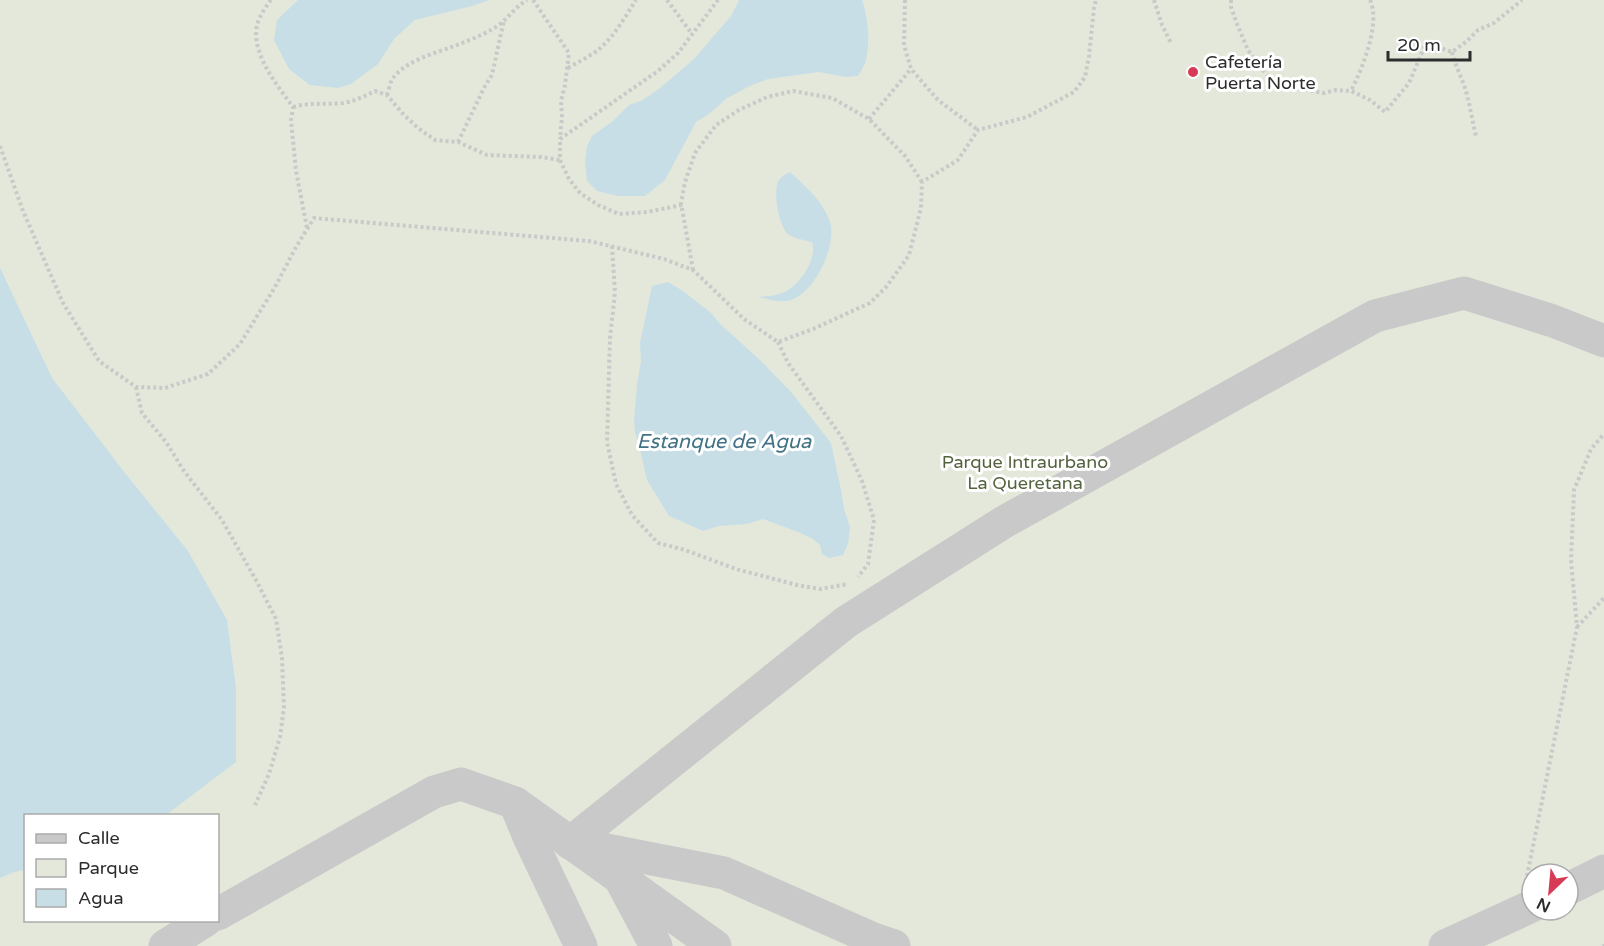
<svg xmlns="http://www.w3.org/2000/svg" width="1604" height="946" font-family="'Varela Round',sans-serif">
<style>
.green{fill:#e3e8da;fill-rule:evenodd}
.water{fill:#c7dee7}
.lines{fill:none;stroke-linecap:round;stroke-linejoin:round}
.path{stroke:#c9c9c9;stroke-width:4;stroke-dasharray:3 3;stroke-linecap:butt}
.minor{stroke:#c9c9c9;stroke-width:33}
.poi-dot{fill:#d63a55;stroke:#fff;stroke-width:2}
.labels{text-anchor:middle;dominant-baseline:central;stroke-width:6;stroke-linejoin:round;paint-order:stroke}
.poi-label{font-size:18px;fill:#2c2c2c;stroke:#fff;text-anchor:start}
.park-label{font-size:18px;fill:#53633d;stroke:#fff}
.water-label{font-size:20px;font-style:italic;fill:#417286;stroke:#fff}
</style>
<rect width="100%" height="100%" fill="#fff"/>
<!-- green -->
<path class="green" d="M 0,0 L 1604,0 L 1604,946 L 0,946 ZM 26,816 L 218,816 L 218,920 L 26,920 ZM 1532,874 L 1568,874 L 1568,910 L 1532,910 Z"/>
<!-- water -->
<g class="water">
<path d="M 298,0 L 489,0 L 472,6 L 415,20 L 394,39 L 378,64 L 351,84 L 338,88 L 310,85 L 289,69 L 274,40 L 277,20 Z"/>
<path d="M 739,0 L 862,0 C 868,17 871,45 865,63 C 863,68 860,72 858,76 L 846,77 L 819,72 L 768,79 L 750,86 L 727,98 L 709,114 L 696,122 L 665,180 L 645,196 L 618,196 L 597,191 L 587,181 L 585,162 L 587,146 L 592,136 L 613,121 L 629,105 L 643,100 L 660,88 L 694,59 L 731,16 Z"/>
<path d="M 790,172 C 805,186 824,202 830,222 C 837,246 815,292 791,300 C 780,303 770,300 759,297 C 771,296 782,295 791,288 C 804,278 817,257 812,242 C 805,240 796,239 789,235 C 779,228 772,190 779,180 C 782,176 786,174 790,172 Z"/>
<path d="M 0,268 L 52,378 L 125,473 L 188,551 L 227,620 L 236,688 L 236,762 L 166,815 L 26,816 L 25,870 L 14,872 L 0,878 Z"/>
<path d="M 668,282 L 683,291 L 711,313 L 721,325 L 760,360 L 791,392 L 831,443 L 841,490 L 844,509 L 850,527 L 848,544 L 843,555 L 829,558 L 822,554 L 820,545 L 813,539 L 798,532 L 763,519 L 747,524 L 719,526 L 703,531 L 669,516 L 647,480 L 639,445 L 635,432 L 634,422 L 637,384 L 641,361 L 640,343 L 652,286 Z"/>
</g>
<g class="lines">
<!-- path -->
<g class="path">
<path d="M 271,0 C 266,6 259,17 257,25 C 251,54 277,85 293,107 L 291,120 L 296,171 L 307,228"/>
<path d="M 533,0 L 569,53 L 565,85 L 561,101 L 562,118 L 560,138"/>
<path d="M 667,0 L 692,34"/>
<path d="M 905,0 L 904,45 L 911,69 L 938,100 L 978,130"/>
<path d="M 1154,0 L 1162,25 L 1171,43"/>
<path d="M 1231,0 L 1231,7 L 1237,24 L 1248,50 L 1258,65 L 1268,76 L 1283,86 L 1307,90 L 1324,93 L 1336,90 L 1351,91"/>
<path d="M 1370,0 C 1381,24 1362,69 1351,91 L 1370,100 L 1385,112 L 1409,83 L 1426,43 L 1452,52 L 1466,42 L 1478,30 L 1494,23 L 1522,0"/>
<path d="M 1452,52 C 1455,65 1461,76 1465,88 C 1470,104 1472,120 1476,136"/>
<path d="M 568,68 C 578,62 589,57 598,50 C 614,37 625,17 636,0"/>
<path d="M 387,95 C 389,90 390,82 393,78 C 407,60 433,54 454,46 C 468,41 483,35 496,27 C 508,19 515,7 527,0"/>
<path d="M 293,107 C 310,102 325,105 343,103 C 355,101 365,96 375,91 L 387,95 L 403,114 L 418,128 L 435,140 L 458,142 L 487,155 L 541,157 L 560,160"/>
<path d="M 869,119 L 911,69"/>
<path d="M 458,142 L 485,86 L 492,75 L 504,20"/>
<path d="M 0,146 L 23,211 L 63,303 L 99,361 L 136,387 L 165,388 L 208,374 L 240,344 L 275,287 L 296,247 L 314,218 L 589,241 L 664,259 L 693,270 L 744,319 L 778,342 L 813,329 L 870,303 L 887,286 L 909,255 L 921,208 L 922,182 L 958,160 L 978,130 L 1027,117 L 1074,92 L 1085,77 L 1089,56 L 1094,8 L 1096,0"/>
<path d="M 682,205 L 647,212 L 619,214 L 598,205 L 580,193 L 569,179 L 560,160 L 560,139 L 658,71 L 678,53 L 718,0"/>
<path d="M 612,246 L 615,292 L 610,338 L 607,442 L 616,484 L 632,515 L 658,543 L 685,550 L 736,569 L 797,585 L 820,589 L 848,584"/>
<path d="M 693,270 L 681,203 L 685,182 L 695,153 L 716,125 L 739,110 L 767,97 L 793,91 L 832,98 L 869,119 L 905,156 L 922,182"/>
<path d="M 778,342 L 788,363 L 841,436 L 862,481 L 874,520 L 868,564 L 858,577"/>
<path d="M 136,387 L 142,413 L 166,442 L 184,471 L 222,520 L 257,582 L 276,619 L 282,658 L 284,707 L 280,737 L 269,774 L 255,805"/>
<path d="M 1577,627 L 1604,598"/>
<path d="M 1527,876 L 1577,627 L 1571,560 L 1574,490 L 1591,449 L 1604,434"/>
<path d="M 1603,946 L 1604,945"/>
</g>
<!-- minor -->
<g class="minor">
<path d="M 515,803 L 530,839 L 581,946"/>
<path d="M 570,843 L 846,622 L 1004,522 L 1375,316 L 1464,293 L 1553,321 L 1604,341"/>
<path d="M 581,845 L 724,873 L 876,940 L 894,946"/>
<path d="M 622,882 L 656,946"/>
<path d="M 1568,889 L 1604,871"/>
<path d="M 218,914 L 434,792 L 461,784 L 515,803 L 715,946"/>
<path d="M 165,946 L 206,920"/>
<path d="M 1445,946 L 1532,906"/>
</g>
</g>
<!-- markers -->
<circle class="poi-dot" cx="1193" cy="72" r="6"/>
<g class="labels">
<!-- poi labels -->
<g class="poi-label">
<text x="1205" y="62">Cafetería<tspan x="1205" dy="21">Puerta Norte</tspan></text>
</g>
<!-- park labels -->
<g class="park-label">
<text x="1025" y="462">Parque Intraurbano<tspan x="1025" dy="21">La Queretana</tspan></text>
</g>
<!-- water labels -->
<g class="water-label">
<text x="724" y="442">Estanque de Agua</text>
</g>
</g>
<!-- legend -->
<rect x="24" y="814" width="195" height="108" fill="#ffffff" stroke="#ababab" stroke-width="1.5"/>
<rect x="36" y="834" width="30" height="9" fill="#c9c9c9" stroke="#ababab" stroke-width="1.5"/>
<text x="78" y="844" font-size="18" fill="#2c2c2c">Calle</text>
<rect x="36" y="859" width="30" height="18" fill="#e3e8da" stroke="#ababab" stroke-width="1.5"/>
<text x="78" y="874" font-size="18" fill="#2c2c2c">Parque</text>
<rect x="36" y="889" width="30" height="18" fill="#c7dee7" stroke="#ababab" stroke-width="1.5"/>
<text x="78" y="904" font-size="18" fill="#2c2c2c">Agua</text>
<!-- north arrow -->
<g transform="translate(1550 892) rotate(206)"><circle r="28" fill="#ffffff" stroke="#ababab" stroke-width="1.5"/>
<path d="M0-4.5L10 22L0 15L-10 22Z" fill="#d63a55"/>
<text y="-9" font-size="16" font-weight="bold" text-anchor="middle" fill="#2c2c2c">N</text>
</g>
<!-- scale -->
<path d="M1388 51v9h82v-9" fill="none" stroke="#2c2c2c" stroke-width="3"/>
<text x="1397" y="51" font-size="18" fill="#2c2c2c" stroke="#ffffff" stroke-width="4.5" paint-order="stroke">20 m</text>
</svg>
